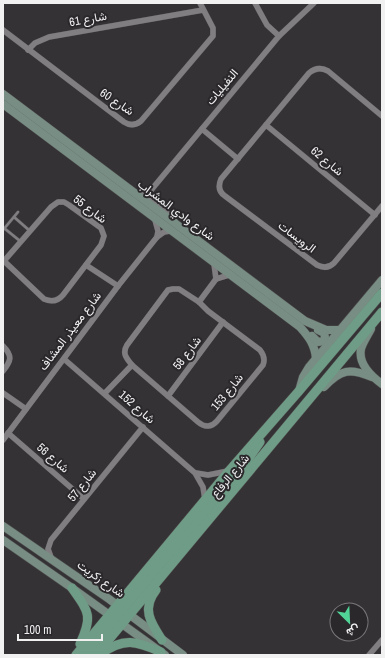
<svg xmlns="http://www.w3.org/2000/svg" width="385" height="658" font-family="'Archivo Narrow',Vazirmatn,sans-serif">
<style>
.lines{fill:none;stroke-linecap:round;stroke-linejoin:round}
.lane-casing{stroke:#4f4e4f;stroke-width:3.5}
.street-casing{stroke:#4f4e4f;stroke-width:6}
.secondary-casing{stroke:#4f4e4f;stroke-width:9}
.primary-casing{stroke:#4f4e4f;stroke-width:10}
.lane{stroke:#807e81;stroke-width:2.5}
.street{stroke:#807e81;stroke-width:5.5}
.secondary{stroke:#788d83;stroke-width:8}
.primary{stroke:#6f9c86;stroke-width:9}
.labels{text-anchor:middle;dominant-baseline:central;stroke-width:4;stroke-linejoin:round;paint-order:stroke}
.street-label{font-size:12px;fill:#f2f1f2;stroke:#2a282b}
</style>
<rect width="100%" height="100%" fill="#343235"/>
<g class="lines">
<!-- lane casing -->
<g class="lane-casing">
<g id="lane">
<path d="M 14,217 L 30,231"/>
<path d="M 4,228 L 20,241"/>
<path d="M 3,230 L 18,212"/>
</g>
</g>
<!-- street casing -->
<g class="street-casing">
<g id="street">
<path d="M 255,3 L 267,25 L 279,36"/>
<path d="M 3,30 L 124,122 C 130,126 136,125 141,121 L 213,36 L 213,28 L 200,3"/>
<path d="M 28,50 L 35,43 L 49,37 L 203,10"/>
<path d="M 382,116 L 328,71 C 321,67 315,68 309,73 L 221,179 C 218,186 219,192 225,196 L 317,265 C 323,268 329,268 334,263 L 382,206"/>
<path d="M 266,125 L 375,215"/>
<path d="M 202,129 L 238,159"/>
<path d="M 151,189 C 146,206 170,209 176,223"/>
<path d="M 137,196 L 147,193 L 152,189 L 279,36 L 314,3"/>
<path d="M 58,202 L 64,202 L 69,205 L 101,228 L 104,236 L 101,245 L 63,295 C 58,301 51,302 44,299 L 4,261 L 51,207 Z"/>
<path d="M 155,220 L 158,231 L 157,237"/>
<path d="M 214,264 L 216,279"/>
<path d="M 86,265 L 118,286"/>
<path d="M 173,289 L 179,289 L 199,302 L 208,311 L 260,350 C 264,355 265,360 263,365 L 217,421 C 212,427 205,428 198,422 L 132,365 C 126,358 122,353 127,345 L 165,294 L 168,290 Z"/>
<path d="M 199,302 L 216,279 L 229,275"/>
<path d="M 3,346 C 13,356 11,361 3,371"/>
<path d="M 64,359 L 195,473 L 203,487 L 205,500"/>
<path d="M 3,393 L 26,409"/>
<path d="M 105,393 L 132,365"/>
<path d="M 168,396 L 223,322"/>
<path d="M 8,433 L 84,499"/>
<path d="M 3,440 L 118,286 L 157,237 L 164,232 L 170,231"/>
<path d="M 196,473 L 208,475 L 228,471"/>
<path d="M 52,560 L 48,549 L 51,540 L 143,427"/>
<path d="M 369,655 L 382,640"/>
</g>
</g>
<!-- secondary casing -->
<g class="secondary-casing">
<g id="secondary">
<path d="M 3,94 L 305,321 L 326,330 L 341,330"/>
<path d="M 3,104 L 300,327 C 309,337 315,345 316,359"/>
<path d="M 371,329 C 368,335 363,342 361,349 C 358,364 371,376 382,384"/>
<path d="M 312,336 L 318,342 L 324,341 L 325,337 L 324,333 L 318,330"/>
<path d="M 324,387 C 341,369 350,368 372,377"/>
<path d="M 299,391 L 303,377 L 309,367 L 382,280"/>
<path d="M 3,526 L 109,599 L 183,655"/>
<path d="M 3,540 L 72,588 L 165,655"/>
</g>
</g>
<!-- primary casing -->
<g class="primary-casing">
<g id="primary">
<path d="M 72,588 C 89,612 93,616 80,644"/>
<path d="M 156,590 C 141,609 151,623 162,640"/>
<path d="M 122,624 L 123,610 L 129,602 L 245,464 L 260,442"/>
<path d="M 101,654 C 123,637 137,641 161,652"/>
<path d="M 76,655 L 229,471 L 299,391 L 382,293"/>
<path d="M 86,655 L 118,617 L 119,609"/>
<path d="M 96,655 L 382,312"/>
</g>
</g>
<!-- lane -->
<use href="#lane" class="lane"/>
<!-- street -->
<use href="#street" class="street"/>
<!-- secondary -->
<use href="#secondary" class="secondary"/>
<!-- primary -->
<use href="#primary" class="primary"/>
</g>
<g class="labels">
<!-- street labels -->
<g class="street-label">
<text transform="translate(88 19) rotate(-10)">شارع 61</text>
<text transform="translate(222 87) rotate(-50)">النفيليات</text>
<text transform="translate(117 102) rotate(34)">شارع 60</text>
<text transform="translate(327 161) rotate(40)">شارع 62</text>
<text transform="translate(90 209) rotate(37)">شارع 55</text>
<text transform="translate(176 210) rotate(37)">شارع وادي المشراب</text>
<text transform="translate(297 237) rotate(37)">الرويسات</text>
<text transform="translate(70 331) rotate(-53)">شارع معيذر المشاف</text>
<text transform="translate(187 353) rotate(-53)">شارع 58</text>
<text transform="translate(227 392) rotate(-51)">شارع 153</text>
<text transform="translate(137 407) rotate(41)">شارع 152</text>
<text transform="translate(53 458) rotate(41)">شارع 56</text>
<text transform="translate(230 476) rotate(-50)">شارع الرفاع</text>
<text transform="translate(82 485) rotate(-51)">شارع 57</text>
<text transform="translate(101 579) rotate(35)">شارع زكريت</text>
</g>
</g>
<!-- border -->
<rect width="385" height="658" fill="none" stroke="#f2f1f2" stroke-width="8"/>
<!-- north arrow -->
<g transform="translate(349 622) rotate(156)"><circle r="19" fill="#2a282b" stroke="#7a787b"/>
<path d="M0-3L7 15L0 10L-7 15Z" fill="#51d397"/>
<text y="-6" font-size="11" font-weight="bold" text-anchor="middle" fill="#f2f1f2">ش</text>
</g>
<!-- scale -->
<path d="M18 634v6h84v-6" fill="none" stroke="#f2f1f2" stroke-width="2"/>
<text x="24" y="634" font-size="12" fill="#f2f1f2" stroke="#2a282b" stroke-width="3" paint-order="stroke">100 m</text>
</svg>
